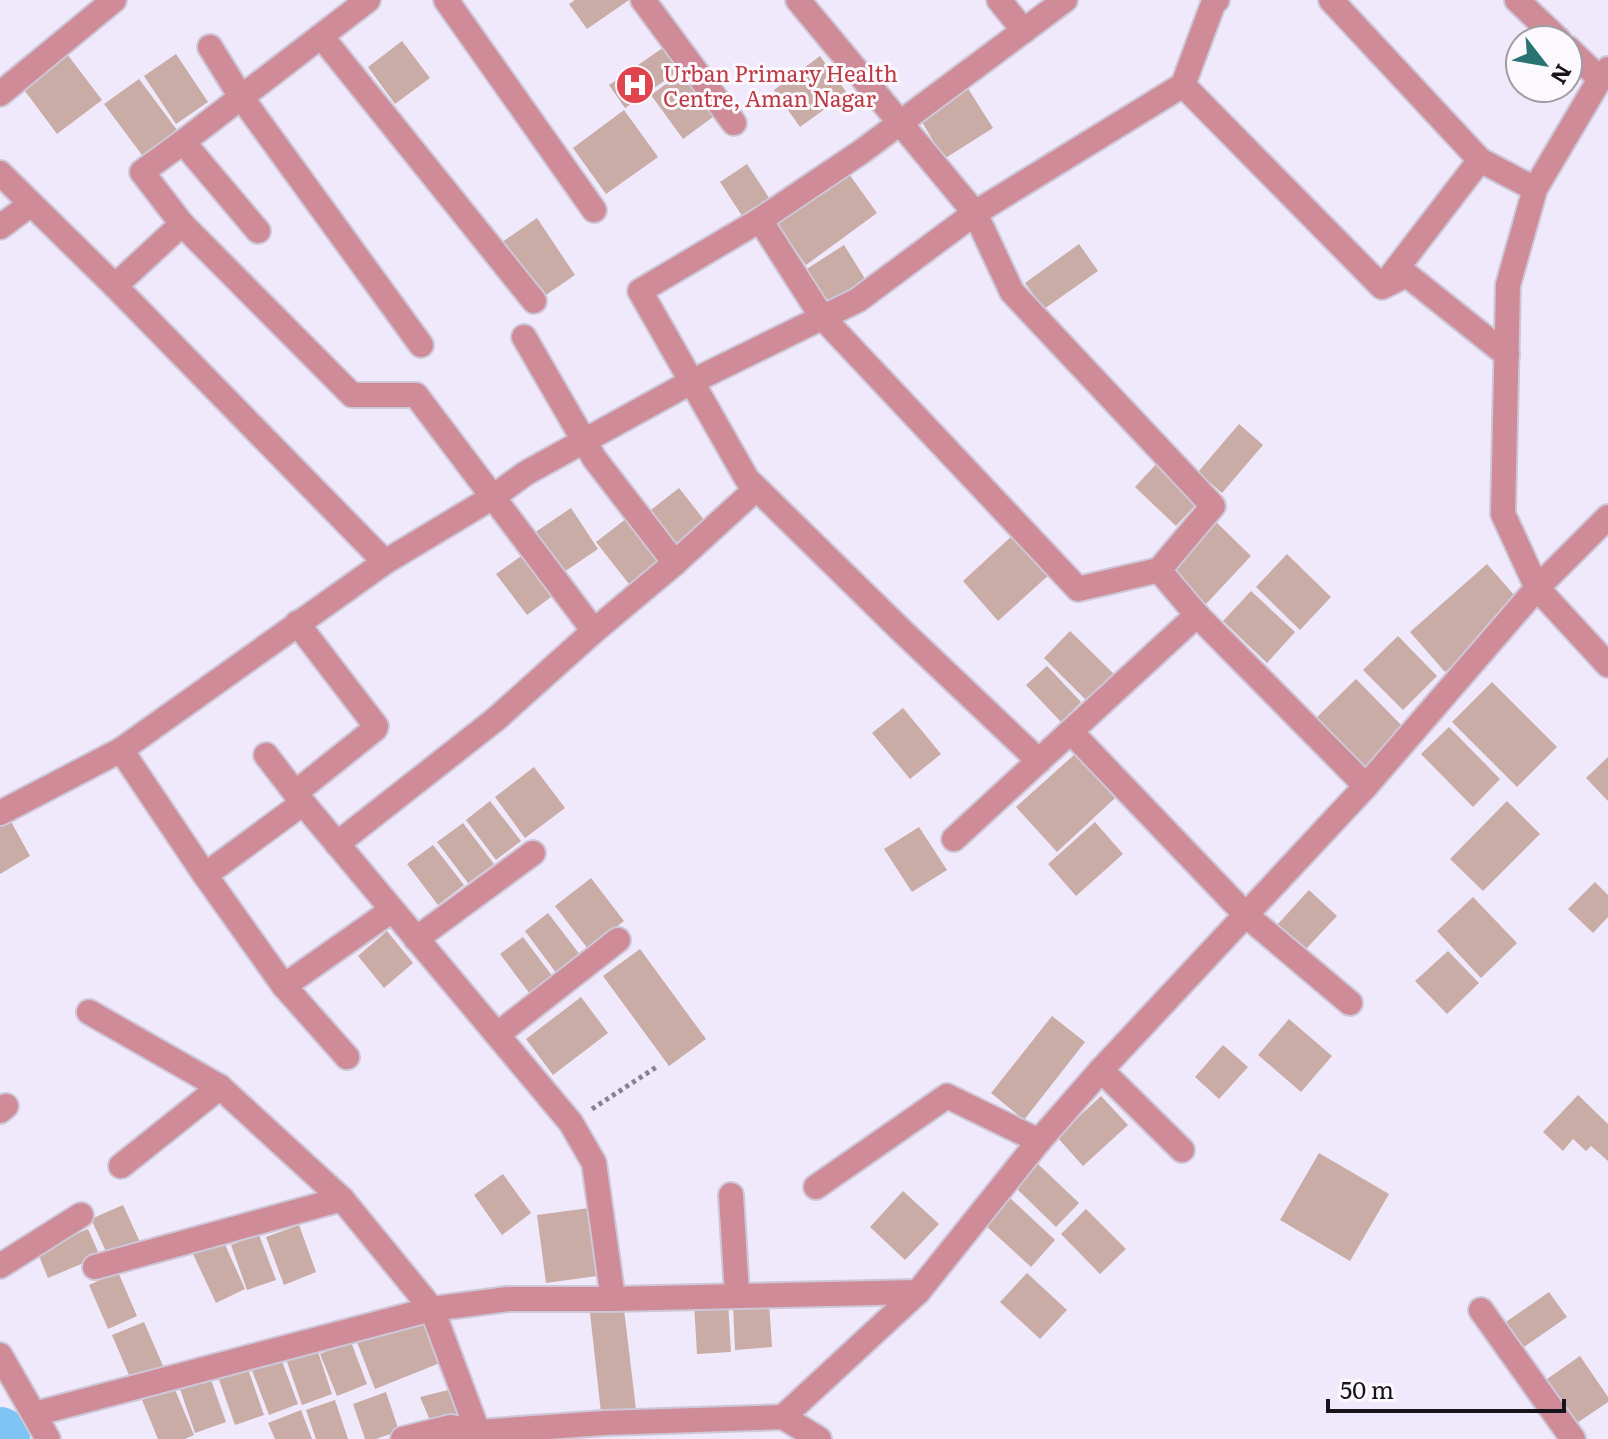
<svg xmlns="http://www.w3.org/2000/svg" width="1608" height="1439" font-family="Literata,serif">
<style>
.lines{fill:none;stroke-linecap:round;stroke-linejoin:round}
.river{stroke:#7dc3f3;stroke-width:56}
.building{fill:#c8aca5}
.minor-casing{stroke:#cdc7d8;stroke-width:28}
.path{stroke:#87828f;stroke-width:5;stroke-dasharray:4 4;stroke-linecap:butt}
.minor{stroke:#cf8c98;stroke-width:24}
.labels{text-anchor:middle;dominant-baseline:central;stroke-width:6;stroke-linejoin:round;paint-order:stroke}
.health-label{font-size:22px;fill:#be3a42;stroke:#fbf9fe;text-anchor:start}
</style>
<rect width="100%" height="100%" fill="#f0e9fc"/>
<g class="lines">
<!-- river -->
<path class="river" d="M 0,1435 L 2,1439"/>
</g>
<!-- building -->
<g class="building">
<path d="M 575,0 L 629,0 L 587,29 L 569,4 Z"/>
<path d="M 402,41 L 430,78 L 395,104 L 368,67 Z"/>
<path d="M 667,45 L 683,68 L 625,108 L 609,85 Z"/>
<path d="M 67,54 L 102,100 L 57,134 L 22,87 Z"/>
<path d="M 176,54 L 208,102 L 176,124 L 144,76 Z"/>
<path d="M 820,56 L 847,93 L 800,127 L 774,90 Z"/>
<path d="M 685,70 L 717,114 L 683,139 L 651,95 Z"/>
<path d="M 139,79 L 177,130 L 142,155 L 104,104 Z"/>
<path d="M 967,87 L 993,128 L 944,159 L 919,117 Z"/>
<path d="M 624,110 L 658,157 L 606,194 L 573,148 Z"/>
<path d="M 747,164 L 775,207 L 748,225 L 720,182 Z"/>
<path d="M 844,167 L 877,213 L 806,265 L 773,218 Z"/>
<path d="M 537,218 L 575,275 L 540,299 L 502,242 Z"/>
<path d="M 1079,244 L 1098,271 L 1044,309 L 1025,283 Z"/>
<path d="M 844,245 L 869,285 L 830,310 L 805,270 Z"/>
<path d="M 1239,424 L 1263,445 L 1222,493 L 1198,472 Z"/>
<path d="M 1159,461 L 1201,499 L 1176,526 L 1135,487 Z"/>
<path d="M 679,488 L 709,526 L 676,552 L 647,513 Z"/>
<path d="M 571,508 L 598,549 L 561,574 L 534,533 Z"/>
<path d="M 631,515 L 663,557 L 629,584 L 596,542 Z"/>
<path d="M 1215,521 L 1251,556 L 1206,604 L 1170,569 Z"/>
<path d="M 1014,534 L 1050,574 L 998,621 L 963,581 Z"/>
<path d="M 528,551 L 559,591 L 527,615 L 496,574 Z"/>
<path d="M 1287,554 L 1331,597 L 1300,630 L 1256,587 Z"/>
<path d="M 1487,564 L 1522,604 L 1445,672 L 1410,632 Z"/>
<path d="M 1251,591 L 1295,632 L 1267,663 L 1223,621 Z"/>
<path d="M 1070,631 L 1115,675 L 1088,702 L 1044,658 Z"/>
<path d="M 1398,636 L 1437,676 L 1403,710 L 1363,670 Z"/>
<path d="M 1047,666 L 1081,702 L 1061,722 L 1026,685 Z"/>
<path d="M 1356,679 L 1405,729 L 1362,771 L 1313,721 Z"/>
<path d="M 1492,682 L 1557,747 L 1517,787 L 1452,722 Z"/>
<path d="M 903,708 L 941,754 L 910,779 L 872,733 Z"/>
<path d="M 1449,727 L 1500,779 L 1473,807 L 1421,754 Z"/>
<path d="M 1075,754 L 1115,798 L 1057,852 L 1016,807 Z"/>
<path d="M 1608,757 L 1608,801 L 1586,778 Z"/>
<path d="M 534,767 L 565,808 L 525,838 L 495,797 Z"/>
<path d="M 490,801 L 521,841 L 496,860 L 466,820 Z"/>
<path d="M 1507,801 L 1540,834 L 1483,891 L 1450,859 Z"/>
<path d="M 9,818 L 30,856 L 0,874 L 0,823 Z"/>
<path d="M 1095,822 L 1123,854 L 1076,896 L 1048,864 Z"/>
<path d="M 463,823 L 494,864 L 468,883 L 437,842 Z"/>
<path d="M 919,827 L 947,870 L 912,892 L 884,849 Z"/>
<path d="M 433,845 L 464,885 L 438,905 L 407,864 Z"/>
<path d="M 591,878 L 624,921 L 588,949 L 555,906 Z"/>
<path d="M 1595,882 L 1608,895 L 1608,917 L 1593,933 L 1568,909 Z"/>
<path d="M 1309,890 L 1337,916 L 1305,950 L 1277,925 Z"/>
<path d="M 1473,897 L 1517,943 L 1481,978 L 1437,931 Z"/>
<path d="M 548,913 L 581,956 L 557,974 L 525,931 Z"/>
<path d="M 387,931 L 413,963 L 384,988 L 358,956 Z"/>
<path d="M 523,937 L 553,977 L 530,994 L 500,954 Z"/>
<path d="M 640,949 L 706,1039 L 669,1066 L 603,976 Z"/>
<path d="M 1448,951 L 1479,983 L 1447,1014 L 1415,981 Z"/>
<path d="M 581,997 L 608,1033 L 553,1075 L 526,1039 Z"/>
<path d="M 1052,1016 L 1085,1042 L 1024,1120 L 991,1093 Z"/>
<path d="M 1289,1019 L 1332,1056 L 1301,1092 L 1258,1055 Z"/>
<path d="M 1223,1045 L 1248,1067 L 1219,1099 L 1195,1077 Z"/>
<path d="M 1578,1095 L 1608,1124 L 1608,1161 L 1591,1146 L 1586,1151 L 1573,1139 L 1563,1151 L 1543,1132 Z"/>
<path d="M 1101,1096 L 1128,1125 L 1083,1166 L 1057,1137 Z"/>
<path d="M 1319,1153 L 1389,1194 L 1350,1261 L 1280,1220 Z"/>
<path d="M 1037,1163 L 1079,1203 L 1056,1227 L 1015,1187 Z"/>
<path d="M 503,1174 L 531,1213 L 502,1235 L 474,1195 Z"/>
<path d="M 903,1191 L 939,1224 L 905,1260 L 870,1227 Z"/>
<path d="M 1009,1197 L 1055,1240 L 1031,1267 L 984,1224 Z"/>
<path d="M 123,1205 L 140,1242 L 108,1256 L 91,1219 Z"/>
<path d="M 589,1208 L 597,1276 L 546,1283 L 537,1215 Z"/>
<path d="M 1086,1209 L 1126,1249 L 1100,1274 L 1061,1234 Z"/>
<path d="M 299,1225 L 316,1272 L 284,1285 L 266,1237 Z"/>
<path d="M 88,1229 L 100,1256 L 48,1278 L 37,1251 Z"/>
<path d="M 259,1235 L 276,1280 L 247,1290 L 231,1245 Z"/>
<path d="M 223,1240 L 245,1289 L 216,1303 L 193,1254 Z"/>
<path d="M 118,1272 L 137,1316 L 108,1329 L 89,1285 Z"/>
<path d="M 1027,1273 L 1067,1310 L 1040,1339 L 1000,1302 Z"/>
<path d="M 1549,1292 L 1567,1317 L 1521,1349 L 1503,1324 Z"/>
<path d="M 728,1301 L 731,1352 L 697,1354 L 694,1303 Z"/>
<path d="M 769,1303 L 772,1347 L 735,1350 L 733,1305 Z"/>
<path d="M 624,1309 L 637,1418 L 602,1422 L 590,1313 Z"/>
<path d="M 421,1315 L 440,1363 L 375,1389 L 357,1342 Z"/>
<path d="M 144,1322 L 164,1368 L 132,1382 L 112,1335 Z"/>
<path d="M 351,1342 L 367,1384 L 337,1396 L 320,1354 Z"/>
<path d="M 317,1349 L 332,1394 L 302,1405 L 286,1359 Z"/>
<path d="M 280,1356 L 298,1404 L 269,1415 L 251,1368 Z"/>
<path d="M 1580,1356 L 1608,1397 L 1608,1402 L 1577,1423 L 1547,1379 Z"/>
<path d="M 247,1366 L 264,1415 L 235,1425 L 218,1377 Z"/>
<path d="M 210,1377 L 226,1422 L 195,1433 L 180,1389 Z"/>
<path d="M 174,1387 L 194,1435 L 185,1439 L 158,1439 L 142,1400 Z"/>
<path d="M 452,1389 L 461,1416 L 432,1425 L 420,1397 Z"/>
<path d="M 386,1392 L 399,1431 L 376,1439 L 365,1439 L 353,1404 Z"/>
<path d="M 335,1400 L 348,1439 L 316,1439 L 306,1410 Z"/>
<path d="M 301,1410 L 312,1439 L 275,1439 L 268,1423 Z"/>
</g>
<g class="lines">
<!-- minor casing -->
<g class="minor-casing">
<g id="minor">
<path d="M 368,0 L 183,142 L 142,172 L 182,224 L 352,395 L 416,395 L 594,631"/>
<path d="M 446,0 L 594,210"/>
<path d="M 643,0 L 734,123"/>
<path d="M 798,0 L 975,213 L 1012,292 L 1213,506 L 1159,570 L 1197,615 L 1366,786"/>
<path d="M 999,0 L 1024,31"/>
<path d="M 1331,0 L 1480,160 L 1535,189"/>
<path d="M 1517,0 L 1559,40"/>
<path d="M 321,36 L 534,301"/>
<path d="M 210,47 L 241,97 L 421,345"/>
<path d="M 1568,48 L 1600,79"/>
<path d="M 1608,69 L 1600,79 L 1535,189 L 1508,285 L 1503,514 L 1537,588 L 1608,665"/>
<path d="M 1183,85 L 1382,287 L 1407,275 L 1507,355"/>
<path d="M 0,94 L 114,0"/>
<path d="M 183,142 L 258,231"/>
<path d="M 0,173 L 115,286 L 385,562"/>
<path d="M 760,220 L 822,317 L 1078,589 L 1159,570"/>
<path d="M 0,227 L 31,204"/>
<path d="M 1384,285 L 1480,160"/>
<path d="M 115,286 L 182,224"/>
<path d="M 524,337 L 594,458 L 675,563"/>
<path d="M 1071,732 L 1247,916 L 1350,1003"/>
<path d="M 121,750 L 205,875 L 284,986 L 347,1057"/>
<path d="M 266,755 L 303,803 L 571,1123 L 594,1163 L 613,1299"/>
<path d="M 1039,761 L 903,632 L 747,479 L 640,291 L 760,220 L 861,152 L 1065,0"/>
<path d="M 295,793 L 375,729 L 376,726 L 297,623"/>
<path d="M 0,813 L 121,750 L 385,562 L 493,497 L 526,473 L 691,382 L 858,300 L 975,213 L 1183,85 L 1213,4 L 1217,0"/>
<path d="M 954,839 L 1197,615"/>
<path d="M 337,844 L 496,719 L 594,631 L 675,563 L 756,489"/>
<path d="M 205,875 L 303,803"/>
<path d="M 416,939 L 533,853"/>
<path d="M 284,986 L 392,910"/>
<path d="M 89,1012 L 220,1087 L 342,1199 L 432,1309 L 478,1432"/>
<path d="M 498,1034 L 618,940"/>
<path d="M 1101,1070 L 1182,1150"/>
<path d="M 0,1111 L 6,1106"/>
<path d="M 121,1166 L 220,1087"/>
<path d="M 816,1187 L 947,1096 L 1039,1141"/>
<path d="M 731,1195 L 737,1295"/>
<path d="M 0,1266 L 81,1215"/>
<path d="M 95,1267 L 342,1199"/>
<path d="M 1481,1310 L 1573,1439"/>
<path d="M 0,1355 L 48,1439"/>
<path d="M 34,1414 L 432,1309 L 508,1299 L 613,1299 L 918,1292"/>
<path d="M 783,1417 L 918,1292 L 1039,1141 L 1101,1070 L 1366,786 L 1537,588 L 1608,517"/>
<path d="M 403,1439 L 451,1427 L 478,1432 L 604,1423 L 783,1417 L 819,1439"/>
</g>
</g>
<!-- path -->
<path class="path" d="M 592,1109 L 658,1066"/>
<!-- minor -->
<use href="#minor" class="minor"/>
</g>
<!-- icons -->
<defs>
<g id="hospital-disc" transform="scale(2)"><circle r="9.5" fill="#e0444e" stroke="#fbf9fe"/><path d="M-5-5h3v3.5h4V-5h3V5h-3V1.5h-4V5h-3Z" fill="#fff"/></g>
</defs>
<g fill-rule="evenodd">
<use href="#hospital-disc" x="635" y="85"/>
</g>
<g class="labels">
<!-- health labels -->
<g class="health-label">
<text x="663" y="72">Urban Primary Health<tspan x="663" dy="25">Centre, Aman Nagar</tspan></text>
</g>
</g>
<!-- north arrow -->
<g transform="translate(1544 64) rotate(121)"><circle r="38" fill="#fbf9fe" stroke="#9f9da3" stroke-width="2"/>
<path d="M0-6L14 30L0 20L-14 30Z" fill="#297372"/>
<text y="-12" font-size="22" font-weight="bold" text-anchor="middle" fill="#16131b">N</text>
</g>
<!-- scale -->
<path d="M1328 1399v12h236v-12" fill="none" stroke="#16131b" stroke-width="4"/>
<text x="1340" y="1399" font-size="24" fill="#16131b" stroke="#fbf9fe" stroke-width="6" paint-order="stroke">50 m</text>
</svg>
